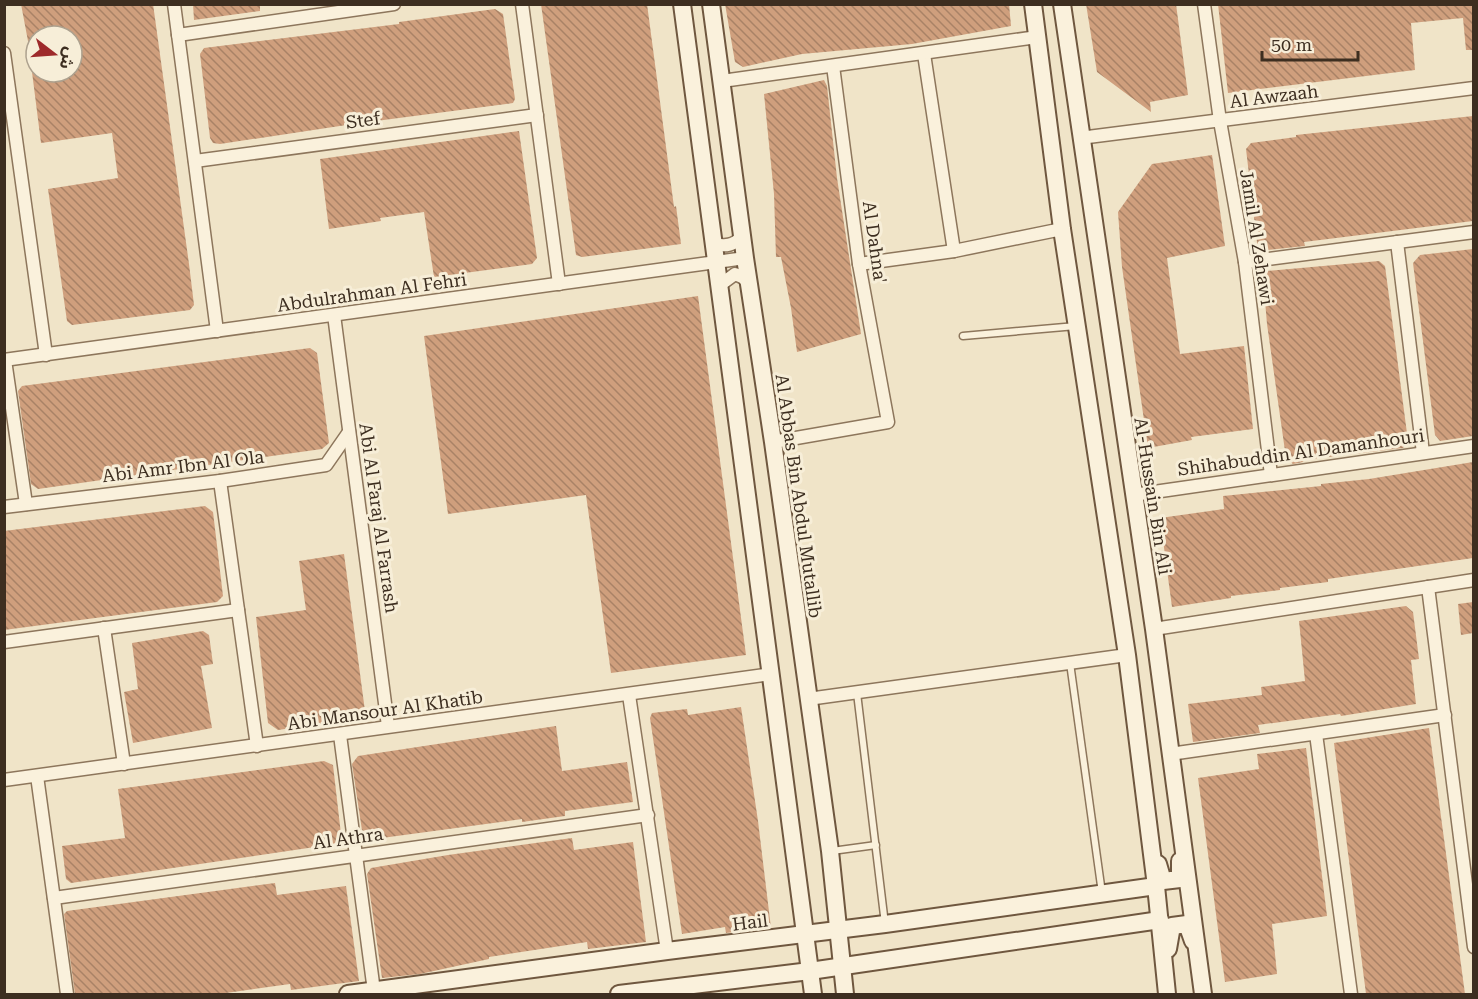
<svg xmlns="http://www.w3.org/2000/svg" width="1478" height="999" font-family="'Roboto Serif','Noto Sans Arabic',serif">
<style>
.building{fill:url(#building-back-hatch)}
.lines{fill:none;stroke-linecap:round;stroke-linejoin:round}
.lane-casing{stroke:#8d765c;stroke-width:9}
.street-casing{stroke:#8d765c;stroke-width:15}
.secondary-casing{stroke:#6f573f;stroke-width:20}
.lane{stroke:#faf1dc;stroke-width:6}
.street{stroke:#faf1dc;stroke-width:12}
.secondary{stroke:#faf1dc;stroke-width:16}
.labels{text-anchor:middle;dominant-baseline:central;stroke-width:6;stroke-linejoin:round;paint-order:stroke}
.street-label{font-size:18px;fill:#3d2e20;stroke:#f7eed8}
</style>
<defs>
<pattern id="building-back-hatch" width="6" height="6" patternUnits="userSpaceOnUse" patternTransform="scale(1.5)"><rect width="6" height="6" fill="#cf9f7d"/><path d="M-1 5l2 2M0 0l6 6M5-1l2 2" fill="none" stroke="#a98266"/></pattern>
</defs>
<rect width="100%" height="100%" fill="#f0e4c8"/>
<!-- building -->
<g class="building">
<path d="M 21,4 L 153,4 L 189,264 L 194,305 L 190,310 L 72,325 L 67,321 L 48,189 L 118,178 L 112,133 L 41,143 L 32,72 L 72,72 L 72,36 L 36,36 L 36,57 L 31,57 Z"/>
<path d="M 193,4 L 260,4 L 260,11 L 194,20 Z"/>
<path d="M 541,4 L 647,4 L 674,207 L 676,206 L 681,244 L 582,257 L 576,255 Z"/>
<path d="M 725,4 L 1009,4 L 1011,26 L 912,44 L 802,54 L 743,67 L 735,62 Z"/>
<path d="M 1086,4 L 1176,4 L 1188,95 L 1150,102 L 1151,112 L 1097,72 Z"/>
<path d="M 1218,4 L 1473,4 L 1473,50 L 1466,50 L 1463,18 L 1411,23 L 1415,70 L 1228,93 Z"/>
<path d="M 495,9 L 503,14 L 515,99 L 513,103 L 353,124 L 220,144 L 213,143 L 210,138 L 200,54 L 204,48 L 399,24 L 399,22 Z"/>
<path d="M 824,80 L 827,86 L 837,178 L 861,334 L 797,352 L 791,308 L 781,257 L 776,257 L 774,194 L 764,94 Z"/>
<path d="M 1473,116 L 1473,221 L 1304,242 L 1305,246 L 1258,251 L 1246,149 L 1251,143 L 1296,137 L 1296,135 Z"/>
<path d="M 519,131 L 537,258 L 532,264 L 434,277 L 424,212 L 380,218 L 381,221 L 329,229 L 320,159 Z"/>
<path d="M 1212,155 L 1225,246 L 1167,258 L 1180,354 L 1244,346 L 1253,429 L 1191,437 L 1192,440 L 1148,448 L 1122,267 L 1118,212 L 1152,164 Z"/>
<path d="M 1473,249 L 1473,436 L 1440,441 L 1435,435 L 1413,263 L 1420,255 Z"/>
<path d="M 1379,261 L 1385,266 L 1408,441 L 1403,448 L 1304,460 L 1303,462 L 1293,464 L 1286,458 L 1267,324 L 1263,277 L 1267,271 Z"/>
<path d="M 698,296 L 746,655 L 611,673 L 586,495 L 448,514 L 424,336 Z"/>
<path d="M 310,348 L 317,353 L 329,443 L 322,449 L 38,489 L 31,484 L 18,391 L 22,386 Z"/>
<path d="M 1473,462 L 1473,558 L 1328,579 L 1328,582 L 1280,588 L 1280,590 L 1231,596 L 1231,598 L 1172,607 L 1160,518 L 1224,509 L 1223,496 L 1321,486 L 1321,484 L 1369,479 Z"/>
<path d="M 205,506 L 213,512 L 223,596 L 217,602 L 4,630 L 4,531 Z"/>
<path d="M 344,554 L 365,711 L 360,718 L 278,730 L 268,723 L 256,617 L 306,610 L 299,561 Z"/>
<path d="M 1473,602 L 1473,633 L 1461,635 L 1458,604 Z"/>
<path d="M 1406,606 L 1413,612 L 1419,659 L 1411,660 L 1416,704 L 1341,716 L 1340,714 L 1258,725 L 1260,733 L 1193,742 L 1188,704 L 1262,695 L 1261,687 L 1305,681 L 1299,621 Z"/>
<path d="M 203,631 L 209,635 L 213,664 L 201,666 L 212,728 L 133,743 L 124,692 L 138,689 L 132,643 Z"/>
<path d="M 741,707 L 758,821 L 771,928 L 726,933 L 725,927 L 682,934 L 650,718 L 652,713 L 687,709 L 688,715 Z"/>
<path d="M 556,726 L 562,771 L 627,762 L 633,802 L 565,811 L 565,816 L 522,822 L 522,819 L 367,840 L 363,837 L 352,764 L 358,756 Z"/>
<path d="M 1429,728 L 1465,994 L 1366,994 L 1334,743 Z"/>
<path d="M 1306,748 L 1327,916 L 1272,924 L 1277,974 L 1225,982 L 1198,778 L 1259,769 L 1257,754 Z"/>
<path d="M 324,761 L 333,765 L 342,843 L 71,883 L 66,879 L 62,846 L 125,838 L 118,789 Z"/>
<path d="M 572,838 L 574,850 L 633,842 L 646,942 L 588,949 L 587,942 L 489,957 L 489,959 L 420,974 L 382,978 L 367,874 L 371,868 L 448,855 Z"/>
<path d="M 275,883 L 277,895 L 346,886 L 359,981 L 291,990 L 290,984 L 219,994 L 75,994 L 64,914 L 67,911 Z"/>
</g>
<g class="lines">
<!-- lane casing -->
<g class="lane-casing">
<g id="lane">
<path d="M 963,336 L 1076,326"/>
<path d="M 1070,663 L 1102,893"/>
<path d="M 857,693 L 885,924"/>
<path d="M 832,851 L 876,845"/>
</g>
</g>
<!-- street casing -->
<g class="street-casing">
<g id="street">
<path d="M 174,4 L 217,331"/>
<path d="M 522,4 L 559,284"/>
<path d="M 1204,4 L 1220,121 L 1245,262 L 1271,475"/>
<path d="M 178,35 L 394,4"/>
<path d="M 4,53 L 46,355"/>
<path d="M 924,54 L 954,251"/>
<path d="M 722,81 L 1037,37"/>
<path d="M 1080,138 L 1474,88"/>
<path d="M 195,161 L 537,115"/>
<path d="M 1397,242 L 1423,453"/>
<path d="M 715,244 C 726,247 733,245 742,237"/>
<path d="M 1245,262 L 1474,232"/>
<path d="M 859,264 L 954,251 L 1062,229"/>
<path d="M 720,285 L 735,274 L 742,277 L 748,282"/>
<path d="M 334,315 L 388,726"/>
<path d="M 4,360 L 745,258"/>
<path d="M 5,360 L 26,504"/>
<path d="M 773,442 L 888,422 L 859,264 L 833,66"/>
<path d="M 220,481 L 257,746"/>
<path d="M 1133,495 L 1474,446"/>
<path d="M 4,507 L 220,481 L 326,465 L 349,432"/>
<path d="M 1428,587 L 1474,947"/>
<path d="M 104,628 L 124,764"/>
<path d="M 1154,629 L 1474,580"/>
<path d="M 4,642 L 238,610"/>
<path d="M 629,695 L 667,951"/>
<path d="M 808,699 L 1127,655"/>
<path d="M 1316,734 L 1351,994"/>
<path d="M 340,735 L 374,991"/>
<path d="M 1170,754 L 1445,715"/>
<path d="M 37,776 L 67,994"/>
<path d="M 4,780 L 771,674"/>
<path d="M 54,898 L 648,815"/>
</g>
</g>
<!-- secondary casing -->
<g class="secondary-casing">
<g id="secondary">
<path d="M 682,4 L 813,994"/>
<path d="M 711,4 L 745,258 L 773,442 L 830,851 L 845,994"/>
<path d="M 1033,4 L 1062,229 L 1127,655 L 1156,886 L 1167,994"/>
<path d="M 1062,4 L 1154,629 L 1203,994"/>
<path d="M 1158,864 L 1163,881 L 1180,879 L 1180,861"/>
<path d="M 1168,949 L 1172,926 L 1187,924 L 1193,941"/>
<path d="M 348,994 L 667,951 L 885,924 L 1156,886"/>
<path d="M 619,994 L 810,971 L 1160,920"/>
</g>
</g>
<!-- lane -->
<use href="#lane" class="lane"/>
<!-- street -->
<use href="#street" class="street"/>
<!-- secondary -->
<use href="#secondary" class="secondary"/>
</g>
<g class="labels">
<!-- street labels -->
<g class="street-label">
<text transform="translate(1274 96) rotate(-7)">Al Awzaah</text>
<text transform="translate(363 120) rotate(-8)">Stef</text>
<text transform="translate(1257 237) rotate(81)">Jamil Al Zehawi</text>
<text transform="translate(875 242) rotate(82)">Al Dahna'</text>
<text transform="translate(372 292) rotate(-8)">Abdulrahman Al Fehri</text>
<text transform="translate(1301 452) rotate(-8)">Shihabuddin Al Damanhouri</text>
<text transform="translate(183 466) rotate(-7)">Abi Amr Ibn Al Ola</text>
<text transform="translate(799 496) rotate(82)">Al Abbas Bin Abdul Mutallib</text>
<text transform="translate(1153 496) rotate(81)">Al-Hussain Bin Ali</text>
<text transform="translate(379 518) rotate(82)">Abi Al Faraj Al Farrash</text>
<text transform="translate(385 710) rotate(-8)">Abi Mansour Al Khatib</text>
<text transform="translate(348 838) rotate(-8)">Al Athra</text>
<text transform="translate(750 922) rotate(-7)">Hail</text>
</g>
</g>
<!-- border -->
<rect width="1478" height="999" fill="none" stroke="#3d2e20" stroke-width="12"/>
<!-- north arrow -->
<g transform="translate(54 54) rotate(107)"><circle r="28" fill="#f7eed8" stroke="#ada18e" stroke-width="1.5"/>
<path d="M0-4.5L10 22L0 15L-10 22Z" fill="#9e2a2b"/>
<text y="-9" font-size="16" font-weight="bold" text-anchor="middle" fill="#3d2e20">ش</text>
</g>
<!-- scale -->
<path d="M1262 51v9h96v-9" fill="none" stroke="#3d2e20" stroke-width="3"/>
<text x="1271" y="51" font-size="18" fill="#3d2e20" stroke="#f7eed8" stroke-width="4.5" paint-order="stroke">50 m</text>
</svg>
